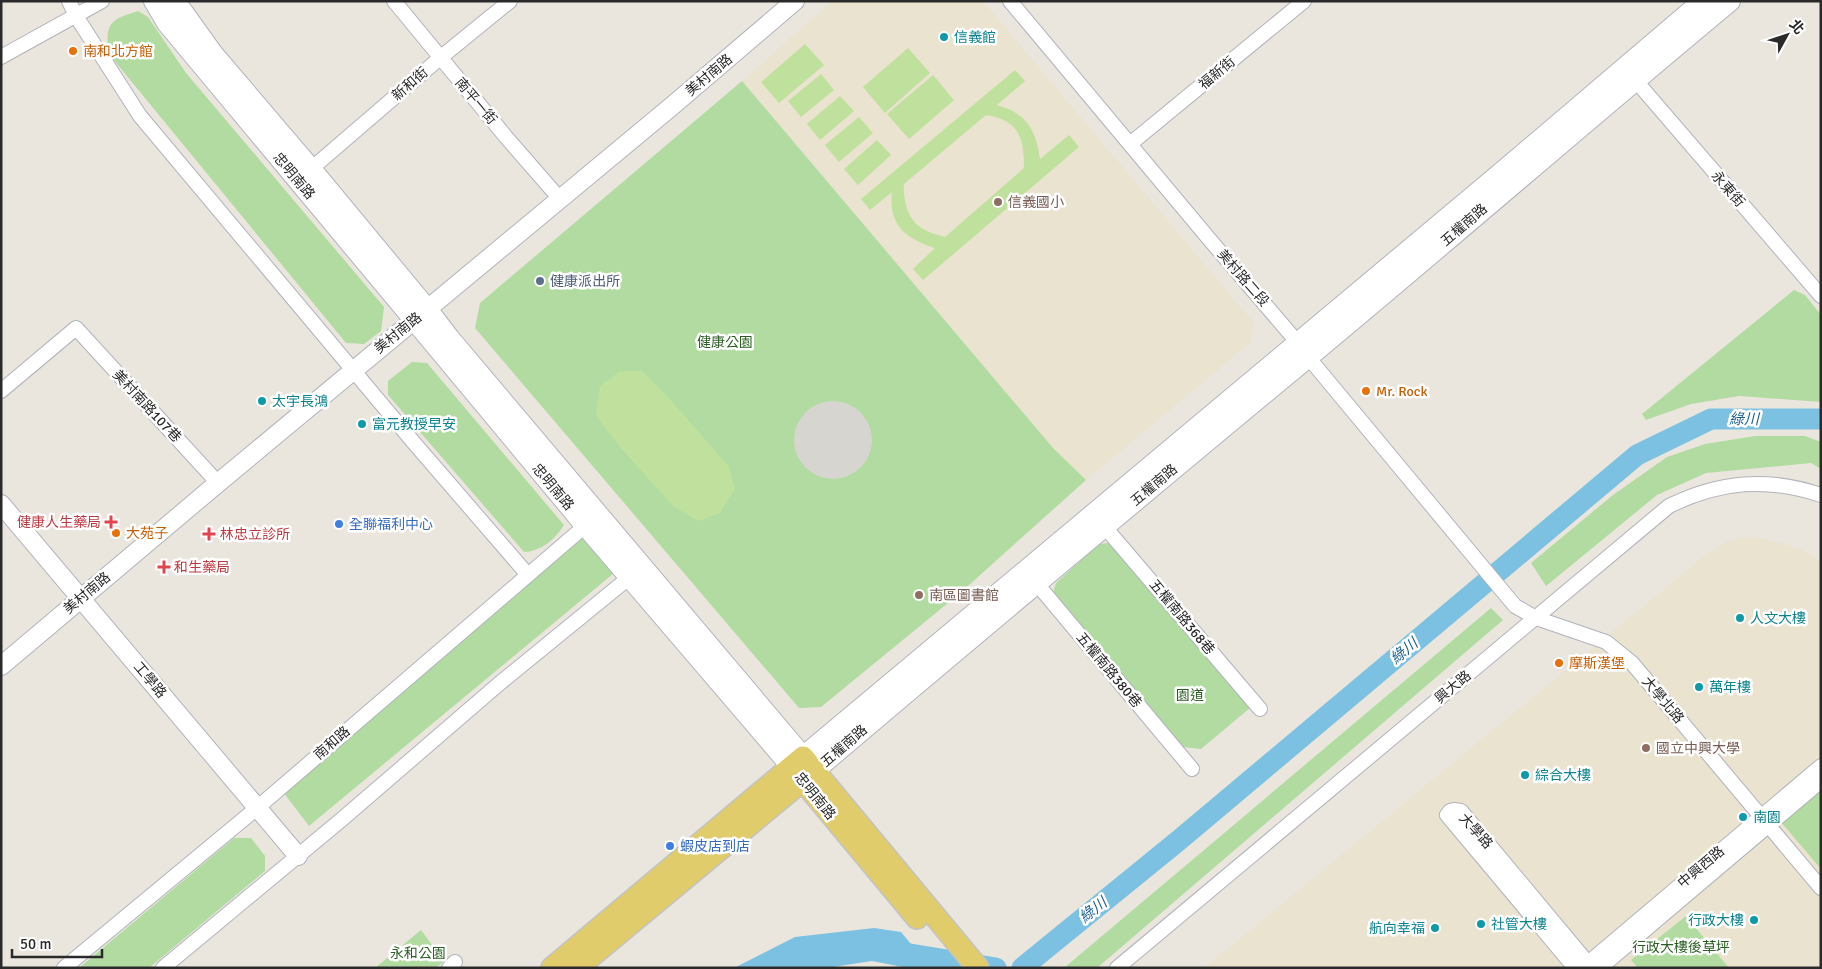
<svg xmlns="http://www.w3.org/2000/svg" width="1822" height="969" font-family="Signika,'Noto Sans TC',sans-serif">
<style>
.education{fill:#eae3cf}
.green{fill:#b1dba0}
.pitch{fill:#c0e19d;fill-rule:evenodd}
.plaza{fill:#d7d5d0}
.water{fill:#7cc1e1}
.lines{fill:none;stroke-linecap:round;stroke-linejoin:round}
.river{stroke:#7cc1e1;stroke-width:21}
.minor-casing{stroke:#b1b3bc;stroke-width:16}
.tertiary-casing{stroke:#b1b3bc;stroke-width:20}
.secondary-casing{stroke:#b1b3bc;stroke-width:22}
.primary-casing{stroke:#c3c3c3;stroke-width:24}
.minor{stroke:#fff;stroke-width:14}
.tertiary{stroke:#fff;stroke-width:18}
.secondary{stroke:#fff;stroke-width:20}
.primary{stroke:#e1cc6c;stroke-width:21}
.culture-dot{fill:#0f9aa8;stroke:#fff;stroke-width:2}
.food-dot{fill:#e8710a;stroke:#fff;stroke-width:2}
.education-dot{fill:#8d6e63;stroke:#fff;stroke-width:2}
.service-dot{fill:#5c6f8a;stroke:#fff;stroke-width:2}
.health-dot{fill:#e0444e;stroke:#fff;stroke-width:2}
.shop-dot{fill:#3f7fe0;stroke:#fff;stroke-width:2}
.labels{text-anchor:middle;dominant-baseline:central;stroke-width:5;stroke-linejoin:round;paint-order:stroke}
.culture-label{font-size:14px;fill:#0d838f;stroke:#fff;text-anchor:start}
.food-label{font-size:14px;fill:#c56008;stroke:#fff;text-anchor:start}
.street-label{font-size:14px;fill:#2a2a2a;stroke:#fff}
.education-label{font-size:14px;fill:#785e54;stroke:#fff;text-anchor:start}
.service-label{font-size:14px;fill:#4e5e75;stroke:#fff;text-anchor:start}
.park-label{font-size:14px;fill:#2b5f22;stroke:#fff}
.health-label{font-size:14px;fill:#be3a42;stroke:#fff;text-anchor:start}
.shop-label{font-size:14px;fill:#366cbe;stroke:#fff;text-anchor:start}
.water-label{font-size:15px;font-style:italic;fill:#1c5f8c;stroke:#fff}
</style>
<rect width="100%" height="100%" fill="#eae6de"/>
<!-- education -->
<g class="education">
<path d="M 832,1 L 983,1 L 1254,323 L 1250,343 L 1086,480 L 1053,448 L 742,81 Z"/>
<path d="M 1740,538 L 1759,538 L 1780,543 L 1799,548 L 1821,561 L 1821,968 L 1204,968 L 1703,557 L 1726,542 Z"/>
</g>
<!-- green -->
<g class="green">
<path d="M 138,11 L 148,17 L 186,73 L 384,307 L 381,331 L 364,344 L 346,343 L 108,53 C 106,23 109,20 138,11 Z"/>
<path d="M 742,81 L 1053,448 L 1086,480 L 959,594 L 821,707 L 799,708 L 475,328 L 480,303 Z"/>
<path d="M 1794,290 L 1805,295 L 1821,315 L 1821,402 L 1739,396 L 1691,404 L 1646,420 L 1642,414 Z"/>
<path d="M 412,362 L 427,363 L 564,525 C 555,539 542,551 524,552 L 388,395 L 388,381 Z"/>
<path d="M 1755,436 L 1805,436 L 1821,442 L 1821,469 L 1811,463 L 1706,473 L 1657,495 L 1546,586 L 1531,563 L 1613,495 L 1667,457 L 1705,444 Z"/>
<path d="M 579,535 L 614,573 L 309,826 L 277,784 Z"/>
<path d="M 1108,543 L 1251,707 L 1201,749 L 1183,747 L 1053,593 L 1056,583 L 1099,544 Z"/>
<path d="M 1491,608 L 1503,620 L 1097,968 L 1064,968 Z"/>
<path d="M 1821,789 L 1821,869 L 1781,822 Z"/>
<path d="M 234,838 L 251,838 L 265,856 L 265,871 L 149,968 L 79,968 Z"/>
<path d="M 1686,916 L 1729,968 L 1638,968 L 1631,960 Z"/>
<path d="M 421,930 L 444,961 L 436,968 L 375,968 Z"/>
</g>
<!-- pitch -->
<g class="pitch">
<path d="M 805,44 L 824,65 L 779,103 L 761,82 Z"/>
<path d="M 908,48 L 930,73 L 885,113 L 863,87 Z"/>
<path d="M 1015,70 L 1025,81 L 997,105 C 1026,113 1036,129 1040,159 L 1069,135 L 1079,147 L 923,280 L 913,269 L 935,248 C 906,239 888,225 892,192 L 870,210 L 861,199 ZM 986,115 C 1019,120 1024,138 1024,168 L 945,237 C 938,235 926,232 920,227 C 907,218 903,199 904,184 Z"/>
<path d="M 821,74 L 834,90 L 801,117 L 788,101 Z"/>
<path d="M 933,75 L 954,100 L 909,139 L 887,114 Z"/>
<path d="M 840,96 L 854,111 L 820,140 L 807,124 Z"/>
<path d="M 859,117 L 873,133 L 839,162 L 825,145 Z"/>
<path d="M 877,140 L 891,155 L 858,185 L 844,169 Z"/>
<path d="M 620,371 L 642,371 L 676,406 L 729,467 L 735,489 L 720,513 L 698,521 L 673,506 L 620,447 L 596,416 L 600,386 Z"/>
</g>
<!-- plaza -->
<circle class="plaza" cx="833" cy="440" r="39"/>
<!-- water -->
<path class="water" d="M 874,928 L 901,932 L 931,968 L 908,968 L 872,961 L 826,968 L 734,968 L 795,937 Z"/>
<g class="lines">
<!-- river -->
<g class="river">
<path d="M 892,951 L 996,968"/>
<path d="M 1022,968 L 1178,841 L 1637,455 L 1711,419 L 1821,419"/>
</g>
<!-- minor casing -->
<g class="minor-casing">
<g id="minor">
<path d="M 69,1 L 76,16 L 140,116 L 415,444 L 528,575"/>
<path d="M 394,1 L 506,137 L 560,199"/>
<path d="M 1010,1 L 1210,240 L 1298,343 L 1308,357 L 1515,606 L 1536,618 L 1606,642 L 1632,663 L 1821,888"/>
<path d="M 1,57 L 102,1"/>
<path d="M 1636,81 L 1821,296"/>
<path d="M 1130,144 L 1304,1"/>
<path d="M 311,169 L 440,58 L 510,1"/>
<path d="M 1,391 L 76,328 L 218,483"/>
<path d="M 1104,526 L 1260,709"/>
<path d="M 1032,578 L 1192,769"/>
<path d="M 64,968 L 257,808 L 592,520"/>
<path d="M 163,968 L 341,820 L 500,683 L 636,572"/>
<path d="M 449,968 L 455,962"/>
<path d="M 1117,968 L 1669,506 C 1720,481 1767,477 1821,495"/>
<path d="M 1575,968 L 1447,815 L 1450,811 L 1454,810 L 1461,811 L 1592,968"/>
<path d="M 1582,968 L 1821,766"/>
<path d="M 1600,968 L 1821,781"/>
</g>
</g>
<!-- tertiary casing -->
<g class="tertiary-casing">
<g id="tertiary">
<path d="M 1,504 L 298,856"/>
<path d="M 1,666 L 218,483 L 672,106 L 795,1"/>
</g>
</g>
<!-- secondary casing -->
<g class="secondary-casing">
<g id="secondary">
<path d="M 154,1 L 167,23 L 585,525 L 791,766"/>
<path d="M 175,1 L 213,54 L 311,169 L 427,309 L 450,339 L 803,757 L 1495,178 L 1703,1"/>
<path d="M 814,771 C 977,632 1142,495 1307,358 C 1449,240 1588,119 1730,1"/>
</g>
</g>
<!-- primary casing -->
<g class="primary-casing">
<g id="primary">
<path d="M 794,770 L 917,918"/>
<path d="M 552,968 L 803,757 L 978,968"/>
<path d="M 577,968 L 814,771"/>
</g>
</g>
<!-- minor -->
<use href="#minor" class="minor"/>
<!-- tertiary -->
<use href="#tertiary" class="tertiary"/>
<!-- secondary -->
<use href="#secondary" class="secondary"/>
<!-- primary -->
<use href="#primary" class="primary"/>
</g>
<!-- markers -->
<g class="culture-dot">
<circle cx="944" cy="37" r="5"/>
<circle cx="262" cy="401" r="5"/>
<circle cx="362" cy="424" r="5"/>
<circle cx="1740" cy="618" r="5"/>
<circle cx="1699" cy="687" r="5"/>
<circle cx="1525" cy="775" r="5"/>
<circle cx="1743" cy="817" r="5"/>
<circle cx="1754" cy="920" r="5"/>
<circle cx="1481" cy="924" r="5"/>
<circle cx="1435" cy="928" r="5"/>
</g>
<g class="food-dot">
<circle cx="73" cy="51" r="5"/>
<circle cx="1366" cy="391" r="5"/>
<circle cx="116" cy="533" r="5"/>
<circle cx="1559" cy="663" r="5"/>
</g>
<g class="education-dot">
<circle cx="998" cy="202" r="5"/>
<circle cx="919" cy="595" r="5"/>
<circle cx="1646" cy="748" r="5"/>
</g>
<circle class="service-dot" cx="540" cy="281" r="5"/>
<g class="health-dot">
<path d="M108.5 514.5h5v5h5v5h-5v5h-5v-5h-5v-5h5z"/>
<path d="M206.5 526.5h5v5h5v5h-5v5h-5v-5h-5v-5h5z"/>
<path d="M161.5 559.5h5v5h5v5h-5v5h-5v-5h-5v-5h5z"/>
</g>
<g class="shop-dot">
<circle cx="339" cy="524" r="5"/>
<circle cx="670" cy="846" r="5"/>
</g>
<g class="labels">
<!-- culture labels -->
<g class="culture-label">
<text x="954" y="37">信義館</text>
<text x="272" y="401">太宇長鴻</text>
<text x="372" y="424">富元教授早安</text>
<text x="1750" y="618">人文大樓</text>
<text x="1709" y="687">萬年樓</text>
<text x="1535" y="775">綜合大樓</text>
<text x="1753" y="817">南園</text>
<text x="1744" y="920" text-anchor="end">行政大樓</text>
<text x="1491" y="924">社管大樓</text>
<text x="1425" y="928" text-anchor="end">航向幸福</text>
</g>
<!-- food labels -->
<g class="food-label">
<text x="83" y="51">南和北方館</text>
<text x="1376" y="391">Mr. Rock</text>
<text x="126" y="533">大苑子</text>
<text x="1569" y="663">摩斯漢堡</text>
</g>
<!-- street labels -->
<g class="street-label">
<text transform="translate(1217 73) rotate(-40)">福新街</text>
<text transform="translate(709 75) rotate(-40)">美村南路</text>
<text transform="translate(410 84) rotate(-41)">新和街</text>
<text transform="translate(476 101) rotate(50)">南平一街</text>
<text transform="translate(294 176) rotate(50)">忠明南路</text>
<text transform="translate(1728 189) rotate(49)">永東街</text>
<text transform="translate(1464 225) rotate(-41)">五權南路</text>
<text transform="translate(1243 278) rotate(49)">美村路二段</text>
<text transform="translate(398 333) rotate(-39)">美村南路</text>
<text transform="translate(147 406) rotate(47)">美村南路107巷</text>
<text transform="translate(1154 485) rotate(-40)">五權南路</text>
<text transform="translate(553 487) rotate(50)">忠明南路</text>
<text transform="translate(87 593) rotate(-40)">美村南路</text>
<text transform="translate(1182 617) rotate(50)">五權南路368巷</text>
<text transform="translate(1109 670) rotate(50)">五權南路380巷</text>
<text transform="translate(150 680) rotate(50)">工學路</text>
<text transform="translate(1453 687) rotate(-40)">興大路</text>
<text transform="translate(1663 700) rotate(50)">大學北路</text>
<text transform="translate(332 743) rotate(-41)">南和路</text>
<text transform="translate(844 746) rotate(-41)">五權南路</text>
<text transform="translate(815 796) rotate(51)">忠明南路</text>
<text transform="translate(1476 831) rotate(48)">大學路</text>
<text transform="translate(1701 867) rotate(-40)">中興西路</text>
</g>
<!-- education labels -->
<g class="education-label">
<text x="1008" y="202">信義國小</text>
<text x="929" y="595">南區圖書館</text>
<text x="1656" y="748">國立中興大學</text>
</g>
<!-- service labels -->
<g class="service-label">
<text x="550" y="281">健康派出所</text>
</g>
<!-- park labels -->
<g class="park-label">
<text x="725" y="342">健康公園</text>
<text x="1190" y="695">園道</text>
<text x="1681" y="947">行政大樓後草坪</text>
<text x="418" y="953">永和公園</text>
</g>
<!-- health labels -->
<g class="health-label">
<text x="101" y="522" text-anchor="end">健康人生藥局</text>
<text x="220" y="534">林忠立診所</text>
<text x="174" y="567">和生藥局</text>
</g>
<!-- shop labels -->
<g class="shop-label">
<text x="349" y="524">全聯福利中心</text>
<text x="680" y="846">蝦皮店到店</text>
</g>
<!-- water labels -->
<g class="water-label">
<text x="1744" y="419">綠川</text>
<text transform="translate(1404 651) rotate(-40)">綠川</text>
<text transform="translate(1093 910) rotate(-39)">綠川</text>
</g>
</g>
<!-- border -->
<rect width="1822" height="969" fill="none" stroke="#2a2a2a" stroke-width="5"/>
<!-- north arrow -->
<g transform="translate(1787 35) rotate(50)" stroke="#ffffff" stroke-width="4" paint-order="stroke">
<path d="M0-4L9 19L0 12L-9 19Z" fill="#2a2a2a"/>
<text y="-8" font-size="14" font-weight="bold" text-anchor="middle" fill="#2a2a2a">北</text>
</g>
<!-- scale -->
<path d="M12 949v8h90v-8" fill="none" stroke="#2a2a2a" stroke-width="2.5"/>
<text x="20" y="949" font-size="15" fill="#2a2a2a" stroke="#ffffff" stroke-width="4" paint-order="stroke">50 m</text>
</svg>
